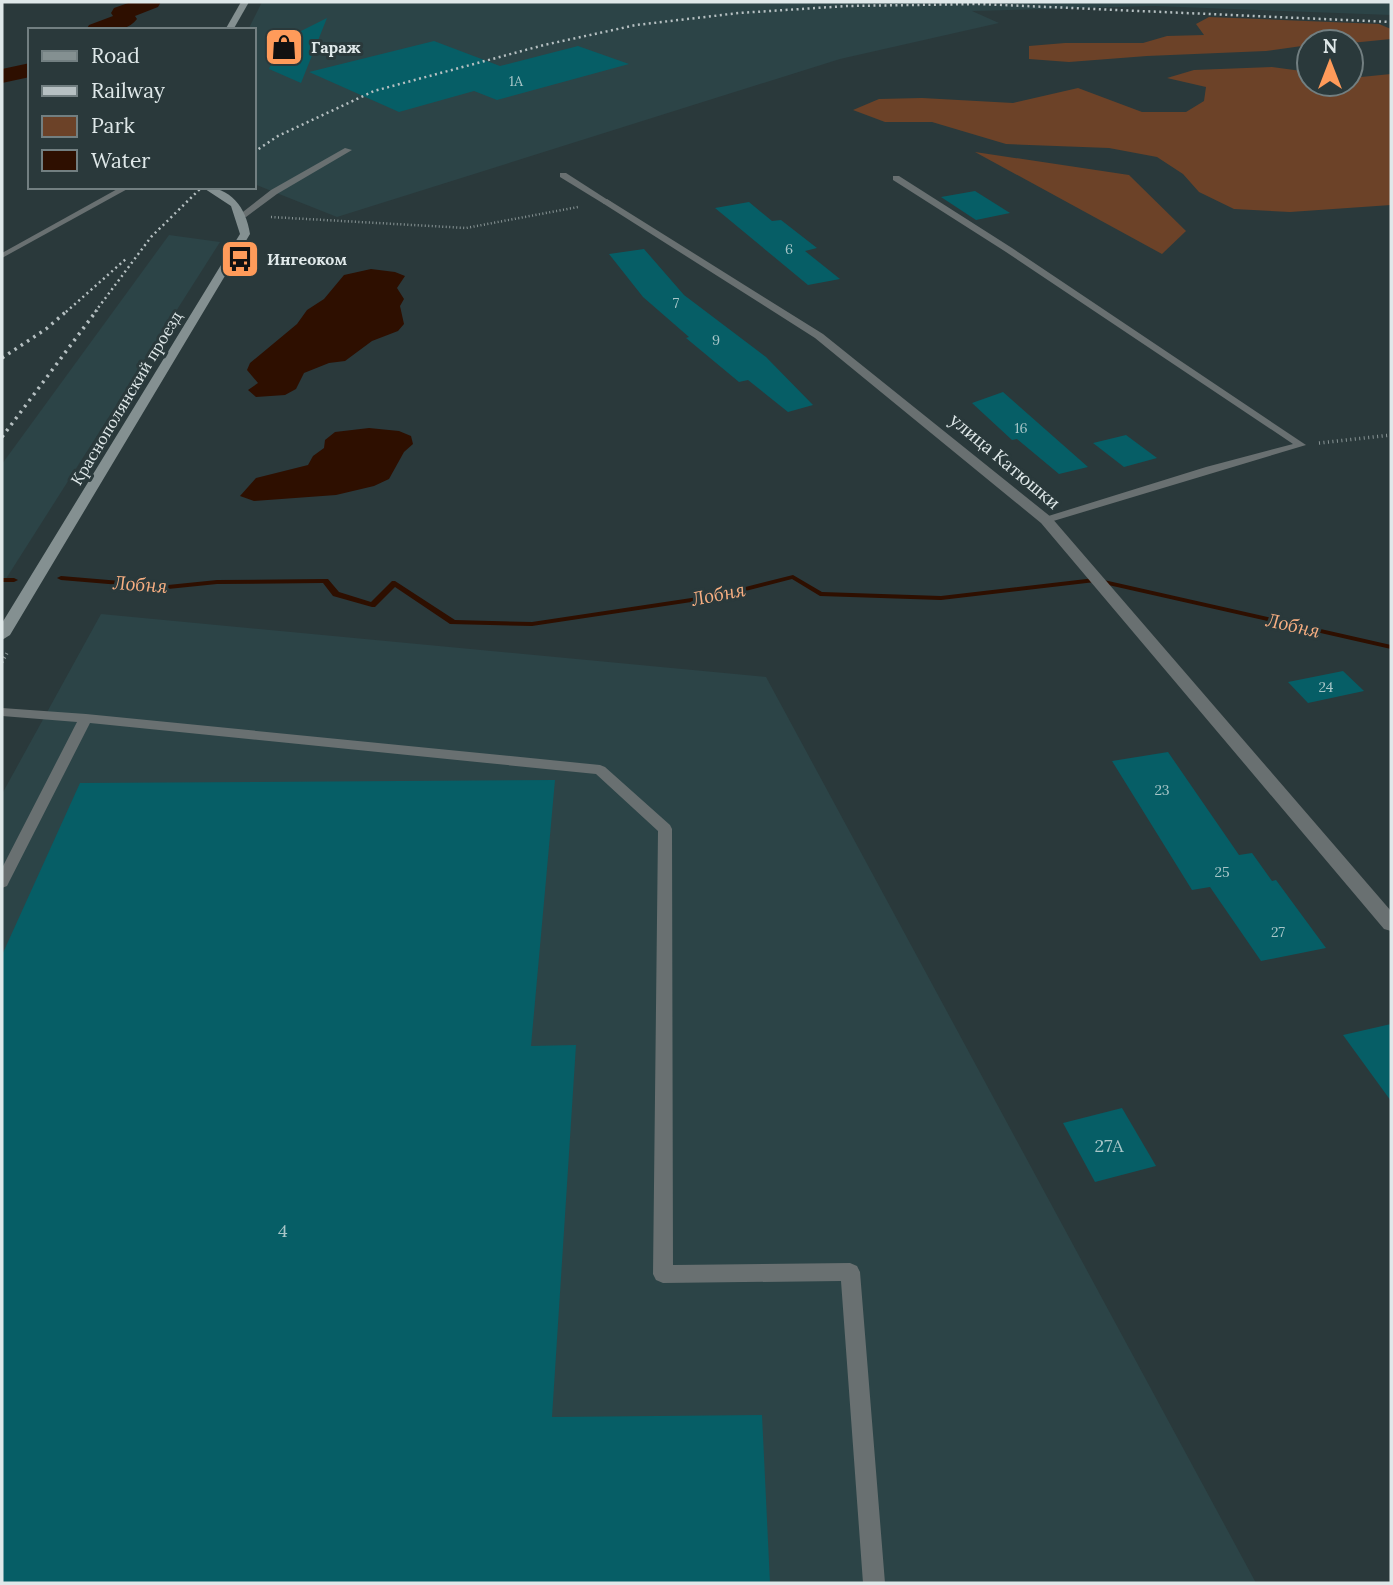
<svg xmlns="http://www.w3.org/2000/svg" width="1393" height="1585" font-family="Lora,serif">
<style>
.built{fill:#2c4447}
.green{fill:#6c4228}
.water{fill:#2e0f00}
.lines{fill:none;stroke-linecap:round;stroke-linejoin:round}
.stream{fill:#2e0f00;fill-rule:evenodd}
.river{fill:#2e0f00;fill-rule:evenodd}
.building{fill:#065e66}
.path-far1{stroke:#899596;stroke-width:2.5;stroke-dasharray:1 2.5;stroke-linecap:butt}
.path{stroke:#899596;stroke-width:3.5;stroke-dasharray:1 3.5;stroke-linecap:butt}
.lane{fill:#697071;fill-rule:evenodd}
.street{fill:#697071;fill-rule:evenodd}
.secondary{fill:#849091;fill-rule:evenodd}
.rail-far1{stroke:#b6c0c2;stroke-width:2.5;stroke-dasharray:2 3.5;stroke-linecap:butt}
.rail{stroke:#b6c0c2;stroke-width:3.5;stroke-dasharray:2.5 5;stroke-linecap:butt}
.labels{text-anchor:middle;dominant-baseline:central;stroke-width:6;stroke-linejoin:round;paint-order:stroke}
.number-label{font-size:14px;fill:#a9c6c8}
.far-poi-label{font-size:16px;font-weight:bold;fill:#dfe8e9;stroke:#2a393b;text-anchor:start}
.far-street-label{font-size:16px;fill:#dfe8e9;stroke:#2a393b}
.street-label{font-size:18px;fill:#dfe8e9;stroke:#2a393b}
.near-number-label{font-size:18px;fill:#a9c6c8}
.water-label{font-size:19px;font-style:italic;fill:#f8af82;stroke:#2a393b}
</style>
<rect width="100%" height="100%" fill="#2a393b"/>
<!-- built -->
<g class="built">
<path d="M 262,2 L 1391,2 L 1391,15 L 1154,6 L 972,11 L 999,23 L 840,59 L 337,217 L 254,184 L 254,30 L 248,30 Z"/>
<path d="M 169,235 L 220,242 L 2,585 L 2,464 Z"/>
<path d="M 101,614 L 766,677 L 1256,1583 L 2,1583 L 2,794 Z"/>
</g>
<!-- green -->
<g class="green">
<path d="M 1209,17 L 1379,24 L 1391,29 L 1391,39 L 1351,43 L 1309,42 L 1309,45 L 1266,51 L 1147,56 L 1069,62 L 1029,59 L 1029,46 L 1065,43 L 1143,43 L 1167,36 L 1204,35 L 1196,24 Z"/>
<path d="M 1272,67 L 1309,72 L 1309,84 L 1351,84 L 1351,78 L 1391,74 L 1391,205 L 1290,212 L 1234,209 L 1199,192 L 1183,174 L 1157,157 L 1109,148 L 1006,144 L 932,122 L 885,122 L 853,110 L 879,99 L 922,98 L 1013,103 L 1078,88 L 1142,112 L 1186,112 L 1204,101 L 1206,87 L 1167,78 L 1194,70 Z"/>
<path d="M 975,152 L 1129,175 L 1186,231 L 1162,254 Z"/>
</g>
<!-- water -->
<g class="water">
<path d="M 371,269 L 395,272 L 405,276 L 397,288 L 404,299 L 400,306 L 404,324 L 398,331 L 372,341 L 345,361 L 329,363 L 304,373 L 296,389 L 285,395 L 256,397 L 248,390 L 258,383 L 247,370 L 250,363 L 297,324 L 307,310 L 324,299 L 344,275 Z"/>
<path d="M 369,428 L 399,431 L 411,436 L 413,444 L 404,452 L 389,479 L 374,486 L 336,495 L 254,501 L 240,496 L 256,478 L 308,465 L 313,456 L 324,448 L 325,440 L 335,432 Z"/>
</g>
<g class="lines">
<!-- stream -->
<g class="stream">
<path d="M 793,575 L 822,592 L 941,596 L 1095,578 L 1391,645 L 1391,649 L 1095,582 L 941,600 L 820,596 L 792,579 L 718,598 L 532,626 L 450,624 L 395,587 L 375,607 L 372,607 L 333,596 L 323,583 L 217,584 L 168,589 L 61,580 L 57,578 L 61,576 L 168,585 L 217,580 L 325,579 L 328,579 L 339,592 L 371,602 L 392,581 L 395,581 L 455,620 L 532,622 L 718,594 Z"/>
<path d="M 2,578 L 14,578 L 18,580 L 14,582 L 2,582 Z"/>
</g>
<!-- river -->
<g class="river">
<path d="M 131,2 L 161,2 L 158,7 L 135,16 L 137,19 C 126,34 102,30 86,30 L 89,25 L 113,16 L 111,13 L 114,8 Z"/>
<path d="M 30,63 L 30,77 L 2,83 L 2,69 Z"/>
</g>
</g>
<!-- building -->
<g class="building">
<path d="M 327,18 L 301,83 L 269,69 L 285,32 L 299,32 Z"/>
<path d="M 434,41 L 500,66 L 578,46 L 629,64 L 497,100 L 474,91 L 399,112 L 309,72 Z"/>
<path d="M 975,191 L 1010,213 L 976,220 L 941,197 Z"/>
<path d="M 749,202 L 772,221 L 781,220 L 817,248 L 805,251 L 840,279 L 808,285 L 715,208 Z"/>
<path d="M 644,249 L 684,295 L 766,357 L 813,405 L 788,412 L 748,380 L 739,382 L 686,338 L 689,337 L 643,297 L 609,254 Z"/>
<path d="M 1003,392 L 1088,467 L 1059,474 L 1017,439 L 1012,440 L 972,403 Z"/>
<path d="M 1126,435 L 1157,458 L 1124,467 L 1093,443 Z"/>
<path d="M 1343,671 L 1364,691 L 1308,703 L 1288,682 Z"/>
<path d="M 1168,752 L 1239,855 L 1252,853 L 1272,881 L 1276,880 L 1326,948 L 1261,961 L 1210,887 L 1192,890 L 1112,761 Z"/>
<path d="M 555,780 L 531,1046 L 576,1045 L 552,1417 L 762,1415 L 770,1583 L 2,1583 L 2,955 L 80,783 Z"/>
<path d="M 1391,1024 L 1391,1101 L 1343,1035 Z"/>
<path d="M 1122,1108 L 1156,1166 L 1095,1182 L 1063,1123 Z"/>
</g>
<g class="lines">
<!-- path-far1 -->
<path class="path-far1" d="M 271,217 L 466,228 L 578,207"/>
<!-- path -->
<g class="path">
<path d="M 1319,443 L 1391,435"/>
<path d="M 2,662 L 7,653"/>
</g>
<!-- lane -->
<g class="lane">
<path d="M 345,148 L 352,150 L 277,194 L 246,217 L 239,215 L 271,190 Z"/>
<path d="M 560,173 L 566,173 L 611,202 L 604,204 L 560,177 Z"/>
<path d="M 893,176 L 899,176 L 1012,248 L 1306,445 L 1050,522 L 1042,522 L 1042,518 L 1206,467 L 1293,444 L 1006,252 L 893,180 Z"/>
<path d="M 121,187 L 131,187 L 2,258 L 2,253 Z"/>
<path d="M 2,708 L 86,714 L 600,765 L 605,767 L 670,825 L 672,829 L 673,1265 L 850,1263 L 857,1266 L 860,1272 L 885,1583 L 863,1583 L 841,1281 L 663,1283 L 656,1280 L 653,1274 L 658,831 L 596,774 L 90,723 L 9,882 L 7,886 L 2,888 L 2,868 L 77,722 L 2,716 Z"/>
</g>
<!-- street -->
<path class="street" d="M 607,199 L 823,334 L 1051,517 L 1391,911 L 1391,931 L 1384,929 L 1041,523 L 815,338 L 604,204 L 602,202 Z"/>
<!-- secondary -->
<g class="secondary">
<path d="M 241,2 L 249,2 L 233,30 L 225,30 Z"/>
<path d="M 202,187 C 231,187 246,207 250,234 L 10,635 L 2,640 L 2,623 L 240,234 L 231,206 Z"/>
</g>
<!-- rail-far1 -->
<g class="rail-far1">
<path d="M 254,152 L 278,136 L 374,91 L 544,45 L 636,25 L 739,13 L 847,6 L 980,4 L 1391,22"/>
<path d="M 66,312 L 127,258"/>
<path d="M 95,312 L 151,237 L 202,187"/>
</g>
<!-- rail -->
<g class="rail">
<path d="M 2,358 L 46,329 L 68,310"/>
<path d="M 2,437 L 97,310"/>
</g>
</g>
<!-- icons -->
<defs>
<g id="shop-square" transform="scale(2.0125)"><rect x="-9" y="-9" width="18" height="18" rx="4" fill="#ff9b5a" stroke="#2a393b"/><path d="M-5-2.5h2.3a2.7 3.5 0 0 1 5.4 0H5L5.5 6h-11ZM-1.5-2.5h3a1.5 2.3 0 0 0-3 0Z" fill="#111"/></g>
<g id="bus-square" transform="scale(2.0125)"><rect x="-9" y="-9" width="18" height="18" rx="4" fill="#ff9b5a" stroke="#2a393b"/><path d="M-5-6H5V4H4V6H2V4H-2V6H-4V4H-5ZM-3.5-4V0h7V-4ZM-3.5 1.2v1.5H-2V1.2ZM2 1.2v1.5H3.5V1.2Z" fill="#111"/></g>
</defs>
<g fill-rule="evenodd">
<use href="#shop-square" x="284" y="47"/>
<use href="#bus-square" x="240" y="259"/>
</g>
<g class="labels">
<!-- number labels -->
<g class="number-label">
<text x="516" y="81">1А</text>
<text x="789" y="249">6</text>
<text x="676" y="303">7</text>
<text x="716" y="340">9</text>
<text x="1021" y="428">16</text>
<text x="1326" y="687">24</text>
<text x="1162" y="790">23</text>
<text x="1222" y="872">25</text>
<text x="1278" y="932">27</text>
</g>
<!-- far-poi labels -->
<g class="far-poi-label">
<text x="311" y="47">Гараж</text>
<text x="267" y="259">Ингеоком</text>
</g>
<!-- far-street labels -->
<g class="far-street-label">
<text transform="translate(126 398) rotate(-59)">Краснополянский проезд</text>
</g>
<!-- street labels -->
<g class="street-label">
<text transform="translate(1005 461) rotate(40)">улица Катюшки</text>
</g>
<!-- near-number labels -->
<g class="near-number-label">
<text x="1109" y="1145">27А</text>
<text x="283" y="1230">4</text>
</g>
<!-- water labels -->
<g class="water-label">
<text transform="translate(140 584) rotate(4)">Лобня</text>
<text transform="translate(718 594) rotate(-11)">Лобня</text>
<text transform="translate(1293 625) rotate(13)">Лобня</text>
</g>
</g>
<!-- border -->
<rect width="1393" height="1585" fill="none" stroke="#dfe8e9" stroke-width="7"/>
<!-- legend -->
<rect x="28" y="28" width="228" height="161" fill="#2a393b" stroke="#727f81" stroke-width="2"/>
<rect x="42" y="51" width="35" height="10" fill="#849091" stroke="#727f81" stroke-width="2"/>
<text x="91" y="63" font-size="21" fill="#dfe8e9">Road</text>
<rect x="42" y="86" width="35" height="10" fill="#b6c0c2" stroke="#727f81" stroke-width="2"/>
<text x="91" y="98" font-size="21" fill="#dfe8e9">Railway</text>
<rect x="42" y="116" width="35" height="21" fill="#6c4228" stroke="#727f81" stroke-width="2"/>
<text x="91" y="133" font-size="21" fill="#dfe8e9">Park</text>
<rect x="42" y="150" width="35" height="21" fill="#2e0f00" stroke="#727f81" stroke-width="2"/>
<text x="91" y="168" font-size="21" fill="#dfe8e9">Water</text>
<!-- north arrow -->
<g transform="translate(1330 63)"><circle r="33" fill="#2a393b" stroke="#727f81" stroke-width="2"/>
<path d="M0-5L12 26L0 18L-12 26Z" fill="#ff9b5a"/>
<text y="-10" font-size="19" font-weight="bold" text-anchor="middle" fill="#dfe8e9">N</text>
</g>
</svg>
